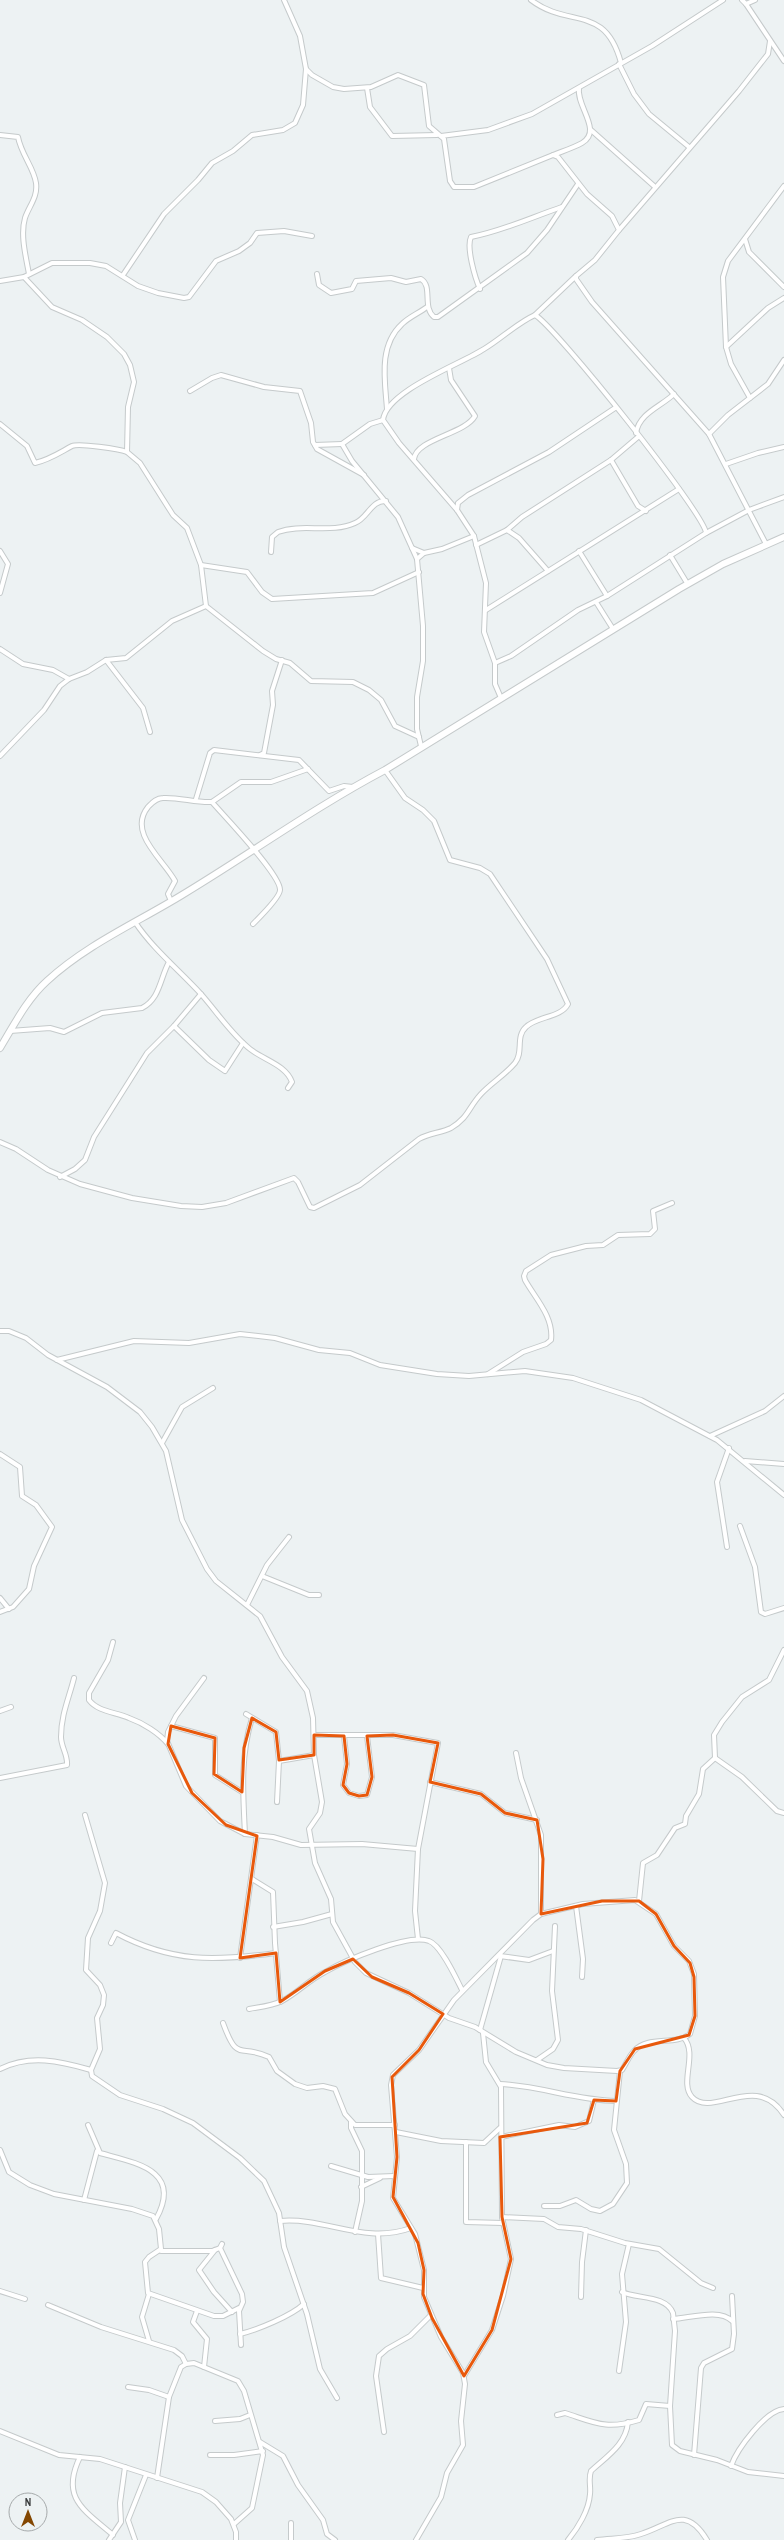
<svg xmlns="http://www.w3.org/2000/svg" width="784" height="2540" font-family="'Archivo Narrow',sans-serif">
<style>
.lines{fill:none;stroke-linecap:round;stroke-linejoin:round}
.street-casing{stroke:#c5cacb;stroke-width:6}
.secondary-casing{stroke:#c5cacb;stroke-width:8}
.street{stroke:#fff;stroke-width:4}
.secondary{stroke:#fff;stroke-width:6}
.marked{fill:none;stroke:#e8590c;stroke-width:3;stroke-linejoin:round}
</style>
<rect width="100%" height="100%" fill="#edf2f3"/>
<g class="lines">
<!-- street casing -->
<g class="street-casing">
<g id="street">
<path d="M 284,0 L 300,36 L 306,69 L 312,75 L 333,87 L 344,89 L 371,87 L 398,75 L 424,85 L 429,126 L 444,139 L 450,181 L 454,187 L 474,187 L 553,155 L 558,157 L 587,194 L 612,216 L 619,230 L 595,260 L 576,276 L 576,279 L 592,302 L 709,434 L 766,544"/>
<path d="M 531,0 C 569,29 605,3 621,63"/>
<path d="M 742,0 L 746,4 L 755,0"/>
<path d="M 746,4 L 784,61"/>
<path d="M 619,64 L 634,94 L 649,114 L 689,147"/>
<path d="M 367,88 L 370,107 L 392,136 L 437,135"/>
<path d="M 591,130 L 654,186"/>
<path d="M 0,135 L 18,137 C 21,154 34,168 36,183 C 38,197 29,206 25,218 C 20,235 26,257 29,274"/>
<path d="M 441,136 L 488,130 L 532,114 L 652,46 L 723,0"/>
<path d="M 553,155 C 563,151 573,148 582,143 C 603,131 576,106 579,88"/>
<path d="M 619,230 L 739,91 L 768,54 L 770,41"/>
<path d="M 745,239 L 749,252 L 784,287"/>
<path d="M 317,274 L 319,285 L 331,293 L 352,289 L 356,281 L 391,278 L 406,282 L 421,279 C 433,286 422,307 434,317 L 438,317 L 527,253 L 547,230 L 578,184"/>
<path d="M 123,275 L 164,214 L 198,180 L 212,163 L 233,151 L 252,135 L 283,130 L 295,123 L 303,105 L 306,69"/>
<path d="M 24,277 L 52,307 L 82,320 L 107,337 L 124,354 L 130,365 L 134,382 L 128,407 L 127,452 L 140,463 L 173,515 L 187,528 L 201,565 L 206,606 L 263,651 L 276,659 L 290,663 L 311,681 L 353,682 L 369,690 L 381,700 L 395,726 L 419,737"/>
<path d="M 0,281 L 24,277 L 52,263 L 90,263 L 106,266 L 138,286 L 158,293 L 184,298 L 189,297 L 216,261 L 239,251 L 250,243 L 257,233 L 284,231 L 312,236"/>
<path d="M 480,289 C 475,278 466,247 471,237 C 503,231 532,217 562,207"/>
<path d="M 535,315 L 576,276"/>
<path d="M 726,347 L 768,308 L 784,298"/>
<path d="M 190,391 L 212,378 L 221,375 L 264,387 L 300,391 L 311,423 L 313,442 L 317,449 L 364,475"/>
<path d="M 750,398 L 731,364 L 726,347 L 723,277 L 728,261 L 784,186"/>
<path d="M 387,409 C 385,381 378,346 402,324 C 409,317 419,313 427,307"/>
<path d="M 383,420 L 370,424 L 342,444 L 352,461 L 398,517 L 417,559 L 423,626 L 423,661 L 417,697 L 417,729 L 421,746"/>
<path d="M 0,424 L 27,446 L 35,463 C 49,460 59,453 72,446 C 79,443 119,449 127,452"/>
<path d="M 636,433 C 639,413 662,406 674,394"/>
<path d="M 709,434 L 728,415 L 768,384 L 784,360"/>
<path d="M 315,445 L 342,444"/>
<path d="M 414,459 C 416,439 465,434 475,416 L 451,380 L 449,368"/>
<path d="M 611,460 L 638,506 L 646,511"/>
<path d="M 726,464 L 758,453 L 784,447"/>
<path d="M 457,510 L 458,503 L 468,495 L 549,452 L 615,408"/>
<path d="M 507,530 L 519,538 L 548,571"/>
<path d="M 706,533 L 749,510 L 784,497"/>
<path d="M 476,545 L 507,530 L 522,517 L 611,460 L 638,437"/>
<path d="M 412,548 L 424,553"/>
<path d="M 0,551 L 8,564 L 0,593"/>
<path d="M 579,551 L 607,596"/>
<path d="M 271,552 L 272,537 L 278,532 C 302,523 331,534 355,523 C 368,518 371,500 386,501"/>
<path d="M 670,555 L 687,583"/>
<path d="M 417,559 L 424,553 L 442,549 L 474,536"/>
<path d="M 201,565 L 247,572 L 262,592 L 272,599 L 373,593 L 419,572"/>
<path d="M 596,602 L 613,629"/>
<path d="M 486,610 L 679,489"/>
<path d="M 0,649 L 23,664 L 53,670 L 69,679"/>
<path d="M 106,660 L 143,708 L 150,732"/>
<path d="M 495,663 L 511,656 L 578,610 L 607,596 L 706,533 C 705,514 555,326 535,315 C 517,323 501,339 484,349 C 461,364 386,391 383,420 L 399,443 L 457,510 L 474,536 L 486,583 L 484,632 L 495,663 L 495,684 L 501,698"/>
<path d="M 260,755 L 264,753 L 273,705 L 272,691 L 282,660"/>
<path d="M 0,756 L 44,710 L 60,686 L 69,679 L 87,672 L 106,660 L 126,658 L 172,621 L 206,606"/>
<path d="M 196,799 L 210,753 L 214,750 L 299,760 L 329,791 L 344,786 L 353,787"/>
<path d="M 212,802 C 224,816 281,875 280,890 C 280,897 259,918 253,924"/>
<path d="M 171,901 L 168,894 L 175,881 C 164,860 127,833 148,807 C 152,803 156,798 163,798 C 179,797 196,803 212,802 L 241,782 L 271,782 L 308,769"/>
<path d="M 135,922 C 153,949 179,970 201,994 C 217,1012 231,1034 250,1049 C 264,1060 286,1065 292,1082 L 288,1088"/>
<path d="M 174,1026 L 209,1060 L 225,1071 L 243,1043"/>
<path d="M 10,1031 L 50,1028 L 64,1032 L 102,1013 L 142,1008 C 160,999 160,978 169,962"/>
<path d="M 0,1142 L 16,1149 L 48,1170 L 80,1184 L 132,1198 L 181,1206 L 202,1207 L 226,1203 L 294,1178 L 298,1182 L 310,1207 L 314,1208 L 360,1185 L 419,1139 C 429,1133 441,1133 451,1128 C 469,1117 468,1108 481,1094 C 491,1083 505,1075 515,1063 C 524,1052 515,1037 526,1027 C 537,1016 561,1018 568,1004 L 547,959 L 490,874 L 480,868 L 450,860 L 434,821 L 423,810 L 405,798 L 385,770"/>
<path d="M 60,1177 L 75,1169 L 85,1160 L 94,1137 L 147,1053 L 174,1026 L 201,994"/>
<path d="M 0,1331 L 9,1331 L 26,1338 L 48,1355 L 107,1387 L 140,1412 L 152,1427 L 166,1451 L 182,1520 L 207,1569 L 216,1581 L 260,1616 L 282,1657 L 307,1691 L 313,1718 L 314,1755 L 322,1802 L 320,1813 L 309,1829 L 315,1863 L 331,1899 L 333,1922 L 355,1962 L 366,1973 L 409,1993 L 449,2018 L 475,2027 L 516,2052 L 547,2065 L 564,2068 L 617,2071 L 622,2070 C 626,2064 629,2056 634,2051 C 648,2035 675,2046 690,2034 L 695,2016 L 694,1974 L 689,1961 L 674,1946 L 656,1914 L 635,1900 L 583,1904 L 541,1914 L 533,1920 L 454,2000 L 419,2050 L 393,2075 L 391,2085 L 397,2157 L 393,2198 L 415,2234 L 424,2270 L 424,2297 L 441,2337 L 463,2373 L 465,2384 L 461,2421 L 463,2445 L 447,2473 L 441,2497 L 416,2540"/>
<path d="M 57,1360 L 134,1341 L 189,1343 L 240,1334 L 275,1338 L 319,1350 L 350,1353 L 380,1365 L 437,1374 L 469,1376 L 525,1371 L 573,1378 L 641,1400 L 717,1440 L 784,1495"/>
<path d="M 488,1374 L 523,1352 L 546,1344 L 551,1340 C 554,1317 535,1298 525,1280 L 524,1276 L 526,1271 L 551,1255 L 586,1246 L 603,1245 L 618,1235 L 650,1234 L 655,1229 L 653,1211 L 672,1203"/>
<path d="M 710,1436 L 765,1411 L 784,1396"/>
<path d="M 162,1443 L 182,1407 L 213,1388"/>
<path d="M 0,1454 L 20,1467 L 22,1496 L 36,1505 L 52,1527 L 34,1566 L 29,1589 L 13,1607 L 0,1612"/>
<path d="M 745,1461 L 784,1464"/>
<path d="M 740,1526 L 755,1567 L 761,1612 L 765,1614 L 784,1608"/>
<path d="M 727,1547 L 717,1482 L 729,1448"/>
<path d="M 262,1576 L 309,1595 L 319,1595"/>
<path d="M 0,1598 L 9,1609"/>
<path d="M 247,1605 L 267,1565 L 289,1537"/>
<path d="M 113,1642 L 108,1660 L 89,1693 L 89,1700 C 98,1712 116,1712 129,1718 C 143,1723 159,1733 168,1744"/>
<path d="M 204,1678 L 176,1716 L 168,1732 L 167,1741 L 186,1786 L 220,1821 L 245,1834 L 273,1837 L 301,1845 L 362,1844 L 418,1849"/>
<path d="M 0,1711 L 11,1707"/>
<path d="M 246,1714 L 276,1732 L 279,1761"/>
<path d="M 171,1726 L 215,1738 L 215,1775 L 242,1792"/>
<path d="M 314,1735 L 393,1735 L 438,1743 L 418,1849 L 415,1911 L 418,1939"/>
<path d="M 344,1736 L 347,1764 L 343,1785 L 349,1793 L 359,1796 L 367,1795 L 372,1777 L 367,1736"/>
<path d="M 516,1753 L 521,1778 L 541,1835 L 541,1914"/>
<path d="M 715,1758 L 742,1777 L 777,1811 L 784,1813"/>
<path d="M 0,1778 L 67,1765 C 68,1755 61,1747 61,1737 C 61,1715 69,1698 74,1678"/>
<path d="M 430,1782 L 481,1794 L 505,1813 L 537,1820"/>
<path d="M 277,1802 L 279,1761 L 314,1755"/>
<path d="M 85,1815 L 105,1883 L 100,1911 L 88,1938 L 86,1970 L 100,1985 L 104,1995 L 103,2005 L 97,2018 L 100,2049 L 91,2070 L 92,2076 L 120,2095 L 163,2109 L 193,2123 L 240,2158 L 264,2181 L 279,2213 L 284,2247 L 307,2314 L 320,2369 L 337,2398"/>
<path d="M 245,1834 C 243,1794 240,1757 252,1718"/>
<path d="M 252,1879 L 273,1892 L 275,1943 L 280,2002"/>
<path d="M 639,1901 L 643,1863 L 657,1855 L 675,1828 L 685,1824 L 686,1816 L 699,1794 L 703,1769 L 715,1758 L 714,1735 L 722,1722 L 742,1697 L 769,1680 L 784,1650"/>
<path d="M 576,1906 L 583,1959 L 582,1977"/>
<path d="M 273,1927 L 303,1922 L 332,1914"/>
<path d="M 111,1943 L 116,1933 C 172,1963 215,1961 276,1953"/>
<path d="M 500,1956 L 529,1960 L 553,1951"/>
<path d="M 240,1958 L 257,1835"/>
<path d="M 249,2009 C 260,2007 272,2006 282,2001 C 297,1993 309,1980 325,1972 C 344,1961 408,1933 429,1941 C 441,1945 456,1978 462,1990"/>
<path d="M 223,2023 C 238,2064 239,2043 269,2057 L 277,2071 L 295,2084 L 307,2088 L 323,2086 L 335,2089 L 345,2114 L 355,2125 L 395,2125"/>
<path d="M 480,2030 L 501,1956"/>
<path d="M 684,2038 C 698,2054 679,2083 692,2097 C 712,2119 756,2071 784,2115"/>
<path d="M 537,2060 L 553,2049 L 558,2040 L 552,1991 L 555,1926"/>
<path d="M 0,2069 C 30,2054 60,2061 91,2070"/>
<path d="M 500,2084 C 540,2086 576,2100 616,2101"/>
<path d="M 351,2122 L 351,2128 L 362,2151 L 362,2201 L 355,2232"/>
<path d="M 88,2125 L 100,2153 C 136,2163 183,2170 156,2219"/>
<path d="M 396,2132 L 441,2141 L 484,2143 L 500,2128"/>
<path d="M 501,2137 L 559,2125 L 575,2127 L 589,2121 L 594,2100"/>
<path d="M 466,2142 L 466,2222 L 503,2223"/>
<path d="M 0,2150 L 9,2172 L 30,2185 L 54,2194 L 132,2209 L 153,2216 L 159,2229 L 161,2249 L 149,2257 L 145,2262 L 148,2293 L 214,2316 L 223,2316 L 239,2308"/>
<path d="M 331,2166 L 368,2177 L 394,2176"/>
<path d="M 361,2187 L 380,2178"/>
<path d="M 84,2200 L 97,2151"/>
<path d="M 544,2206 L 560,2206 L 576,2200 L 591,2209 L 600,2211 L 613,2204 L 627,2183 L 626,2164 L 614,2130 L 620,2071"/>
<path d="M 502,2217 L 544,2219 L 558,2227 L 581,2229 L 625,2243 L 659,2249 L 701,2283 L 713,2288"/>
<path d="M 280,2221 C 326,2217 364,2245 411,2228"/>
<path d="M 378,2234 L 381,2278 L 423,2288"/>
<path d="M 220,2248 L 242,2294 L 243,2302 L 239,2311 L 241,2345"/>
<path d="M 215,2250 L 199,2270 L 214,2292 L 232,2312"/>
<path d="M 161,2251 L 212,2251 L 220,2248 L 222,2244"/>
<path d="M 0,2291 L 25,2299"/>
<path d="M 622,2292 C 637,2299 666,2295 673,2313 L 675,2331 L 670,2406 L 672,2445 L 680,2451 L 717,2460 L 748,2472 L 784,2476"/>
<path d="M 581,2297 L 582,2262 L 586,2230"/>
<path d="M 48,2305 L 101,2327 L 174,2350 L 182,2356 L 186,2364"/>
<path d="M 197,2311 L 193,2322 L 207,2339 L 204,2367"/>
<path d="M 673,2319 C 690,2318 720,2308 732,2321"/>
<path d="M 240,2334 C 257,2330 291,2316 304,2304"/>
<path d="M 149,2341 L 142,2317 L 149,2294"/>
<path d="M 619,2371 L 626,2322 L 622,2274 L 629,2244"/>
<path d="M 464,2376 L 492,2330 L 503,2296 L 511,2259 L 502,2217 L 501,2087 L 486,2062 L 483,2033"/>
<path d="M 128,2387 L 149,2390 L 169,2397"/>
<path d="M 557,2415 L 565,2413 C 596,2423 606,2430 639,2420 L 646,2404 L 670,2406"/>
<path d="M 215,2421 L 240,2419 L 250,2415"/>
<path d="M 0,2431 L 59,2455 L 100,2459 L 202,2492 L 216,2502 L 231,2519 L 236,2532 L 236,2540"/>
<path d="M 384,2432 L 376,2376 L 379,2356 L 387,2349 L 410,2336 L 431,2315"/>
<path d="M 260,2442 L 283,2456 L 298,2485 L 323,2520 L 327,2534 L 335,2540"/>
<path d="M 210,2455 L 234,2455 L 263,2451"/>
<path d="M 694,2455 L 701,2368 L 704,2363 L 732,2349 L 734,2334 L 732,2296"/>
<path d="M 80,2457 C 60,2498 84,2510 113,2535"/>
<path d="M 731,2466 C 737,2449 766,2410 784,2409"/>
<path d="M 157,2478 L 169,2397 L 181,2367 L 186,2364 L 194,2363 L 238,2381 L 244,2391 L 263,2455 L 252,2508 L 234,2524"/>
<path d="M 109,2540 L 121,2522 L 120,2503 L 125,2467"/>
<path d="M 135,2540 L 128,2520 L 146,2475"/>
<path d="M 291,2540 L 291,2523"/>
<path d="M 568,2540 C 578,2528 589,2510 590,2494 C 591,2486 588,2479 591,2471 C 606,2457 626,2445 628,2422"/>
<path d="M 597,2540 C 612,2538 627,2539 641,2534 C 670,2525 685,2504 707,2540"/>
</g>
</g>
<!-- secondary casing -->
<g class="secondary-casing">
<path id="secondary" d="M 0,1048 C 14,1025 27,999 47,981 C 86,945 136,923 182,895 C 250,854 315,807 385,770 L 679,589 L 723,564 L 784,537"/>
</g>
<!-- street -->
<use href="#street" class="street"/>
<!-- secondary -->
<use href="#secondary" class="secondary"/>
</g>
<!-- marked area -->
<path class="marked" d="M 252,1718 L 276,1732 L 279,1760 L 314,1755 L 314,1735 L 344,1736 L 347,1764 L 343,1785 L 349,1793 L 359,1796 L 367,1795 L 372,1777 L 367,1736 L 393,1735 L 438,1743 L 430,1782 L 481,1794 L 505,1813 L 537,1820 L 543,1859 L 541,1914 L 602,1901 L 639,1901 L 656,1914 L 674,1946 L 690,1963 L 694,1977 L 695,2016 L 689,2035 L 635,2049 L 620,2071 L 616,2101 L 594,2100 L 587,2123 L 500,2137 L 502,2217 L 511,2259 L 492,2330 L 464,2376 L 432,2318 L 423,2294 L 424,2270 L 418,2243 L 393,2197 L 397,2157 L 392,2077 L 419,2050 L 443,2014 L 409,1993 L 372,1977 L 353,1959 L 325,1971 L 280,2002 L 276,1953 L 240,1958 L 257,1836 L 226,1825 L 192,1793 L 168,1744 L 171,1726 L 215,1738 L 214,1774 L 242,1792 L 244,1748 Z"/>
<!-- north arrow -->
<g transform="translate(28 2512)"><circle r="19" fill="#edf2f3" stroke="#a6aaab"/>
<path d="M0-3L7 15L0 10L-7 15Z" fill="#834702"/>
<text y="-6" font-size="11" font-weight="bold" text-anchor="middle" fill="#3b3d3e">N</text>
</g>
</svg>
